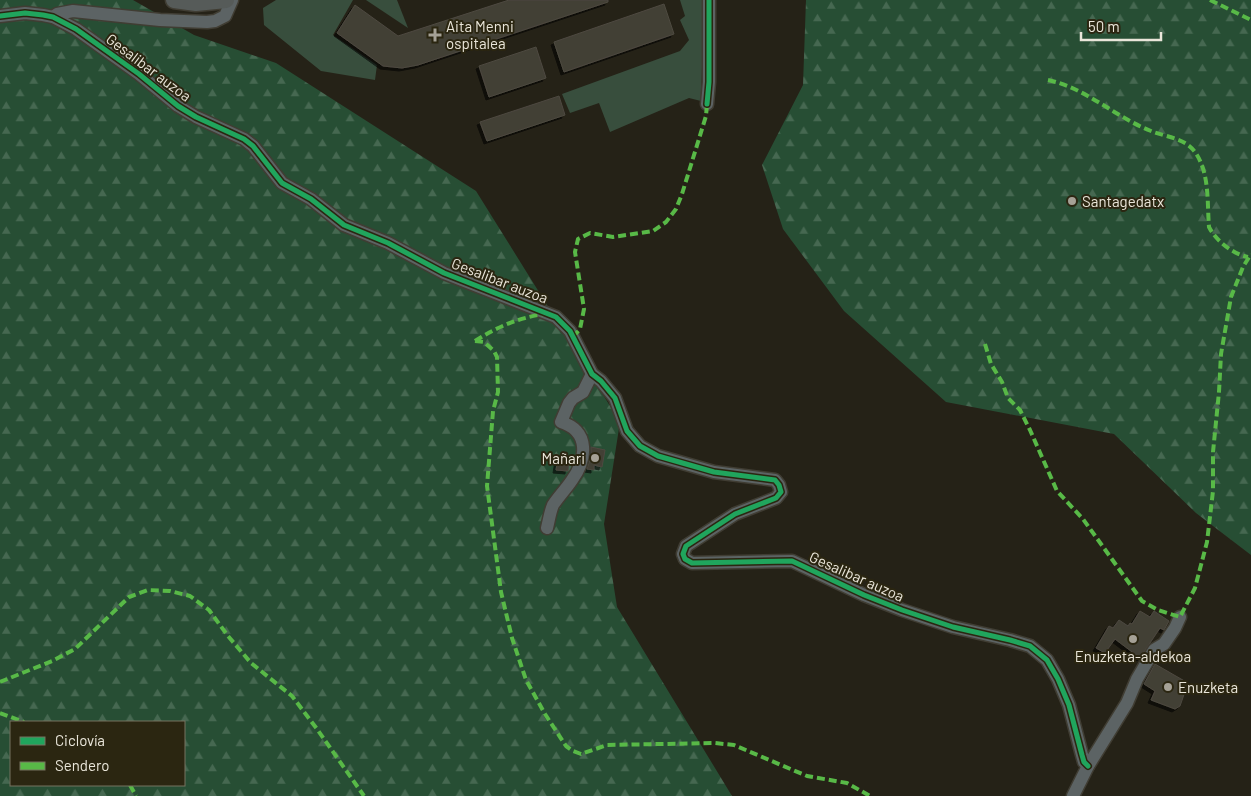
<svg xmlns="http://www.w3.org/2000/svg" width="1251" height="796" font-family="Barlow,sans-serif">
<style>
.forest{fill:url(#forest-firs);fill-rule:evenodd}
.garden{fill:#384e3d}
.building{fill:#433f36;stroke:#4d4940;filter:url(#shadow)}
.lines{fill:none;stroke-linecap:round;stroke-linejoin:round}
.minor-casing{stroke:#403d33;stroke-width:15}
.secondary-casing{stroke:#403d33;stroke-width:19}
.minor{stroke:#5c6364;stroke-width:12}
.secondary{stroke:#565b59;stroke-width:16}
.quiet{stroke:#58b947;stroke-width:4;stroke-dasharray:8 4;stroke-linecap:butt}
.cycleway-casing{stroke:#2b2611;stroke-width:8}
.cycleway{stroke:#20a55d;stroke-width:5}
.poi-dot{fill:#a5a196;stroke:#2b2611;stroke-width:2}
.labels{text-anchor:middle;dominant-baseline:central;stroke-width:4;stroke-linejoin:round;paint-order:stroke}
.poi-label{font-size:15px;fill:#eae6da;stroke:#2b2611;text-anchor:start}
.street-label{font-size:15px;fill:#eae6da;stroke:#2b2611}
</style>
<defs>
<pattern id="forest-firs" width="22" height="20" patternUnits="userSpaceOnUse" patternTransform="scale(1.25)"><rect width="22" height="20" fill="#274e34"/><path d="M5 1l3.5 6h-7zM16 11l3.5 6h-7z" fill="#466851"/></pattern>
<filter id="shadow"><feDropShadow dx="-3" dy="3" stdDeviation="0" flood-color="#0009"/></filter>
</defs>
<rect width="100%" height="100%" fill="#252217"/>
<!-- forest -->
<g class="forest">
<path d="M 0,0 L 133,0 L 194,35 L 276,63 L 476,191 L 620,422 L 604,524 L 617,607 L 732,796 L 0,796 ZM 11,722 L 184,722 L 184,785 L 11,785 Z"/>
<path d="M 806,0 L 1251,0 L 1251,555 L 1196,513 L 1114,434 L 946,402 L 844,311 L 783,229 L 762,165 L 803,85 Z"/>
</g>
<!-- garden -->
<g class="garden">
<path d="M 276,0 L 353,0 L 333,35 L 377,65 L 375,80 L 321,71 L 264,25 L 263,8 Z"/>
<path d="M 366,0 L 397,0 L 408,28 Z"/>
<path d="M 680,0 L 704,0 L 701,101 L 689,98 L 610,132 L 599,103 L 570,113 L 562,94 L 680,51 L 689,40 L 680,20 L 685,16 Z"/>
</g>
<!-- building -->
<g class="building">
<path d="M 509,0 L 608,0 L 608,2 L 418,65 L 402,68 L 383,66 L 337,33 L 355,5 L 398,36 Z"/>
<path d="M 664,4 L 674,34 L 564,72 L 554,42 Z"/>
<path d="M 536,47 L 546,78 L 489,97 L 479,66 Z"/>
<path d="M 559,96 L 565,115 L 487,141 L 480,122 Z"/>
<path d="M 591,447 L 605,450 L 602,467 L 594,465 L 594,470 L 587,469 L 591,457 Z"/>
<path d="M 558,458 L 569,459 L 568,471 L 556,470 Z"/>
<path d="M 1140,611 L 1150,617 L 1154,611 L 1169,621 L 1164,630 L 1160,628 L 1140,658 L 1115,639 L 1105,653 L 1096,648 L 1109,626 L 1113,628 L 1119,620 L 1128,626 L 1130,623 L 1132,624 Z"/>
<path d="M 1155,664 L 1188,683 L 1180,706 L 1175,709 L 1151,700 L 1155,691 L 1144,684 Z"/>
</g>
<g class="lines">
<!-- minor casing -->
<g class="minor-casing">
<g id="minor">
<path d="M 0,16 L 25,13 L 43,15 L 53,17 L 76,29 L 139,74 L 178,106 L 196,117 L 244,139 L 253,146 L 282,183 L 311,199 L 344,225 L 388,243 L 444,273 L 556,317 L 570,331 L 592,374 L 601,381 L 615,398 L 627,431 L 640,446 L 658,456 L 714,472 L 775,480 L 779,485 L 781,492 L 776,498 L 735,514 L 686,546 L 683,554 L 685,559 L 692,563 L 792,561 L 864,595 L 902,610 L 953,627 L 1010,640 L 1030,646 L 1047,660 L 1058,679 L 1069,705 L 1082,755 L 1084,762 L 1088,766"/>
<path d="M 53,17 L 57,14 L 73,11 L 160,20 L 207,22 L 215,21 L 225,16 L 232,0"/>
<path d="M 707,104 L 709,82 L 709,0"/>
<path d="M 547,528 C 549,520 550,512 553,505 C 559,496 566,489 572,480 C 587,459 590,431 561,422 L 569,403 L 573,398 L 583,392 L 592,374"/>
<path d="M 1073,796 L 1088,766 L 1127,703 L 1137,679 L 1154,650 L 1164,644 L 1175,628 L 1180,617"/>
</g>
</g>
<!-- secondary casing -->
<g class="secondary-casing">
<path id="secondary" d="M 174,0 L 196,3 L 226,0"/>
</g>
<!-- minor -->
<use href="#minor" class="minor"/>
<!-- secondary -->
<use href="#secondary" class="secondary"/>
<!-- quiet -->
<g class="quiet">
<path d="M 1210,0 L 1251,20"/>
<path d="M 1048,80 C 1086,88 1115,117 1151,131 C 1166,137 1185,138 1195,152 C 1210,173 1207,203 1209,227 C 1216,241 1233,254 1248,257"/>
<path d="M 573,337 L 580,329 L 584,309 L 575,252 L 578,239 L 590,233 L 613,237 L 653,231 L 666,222 L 676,209 L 682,194 L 706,116 L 707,104"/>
<path d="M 475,341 L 484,342 L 494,351 L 497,357 L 498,392 L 493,411 L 487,486 L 501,592 L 512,638 L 526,680 L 545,714 L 566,746 L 573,751 L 581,754 L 607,745 L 715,743 L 734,745 L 807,776 L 847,783 L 870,796"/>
<path d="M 475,341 C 497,327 518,318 544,314"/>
<path d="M 985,344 L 991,364 L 1002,382 L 1008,398 L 1020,410 L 1030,430 L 1057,491 L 1083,519 L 1142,601 L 1158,610 L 1180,617 L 1195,588 L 1207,542 L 1213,491 L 1213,452 L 1219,392 L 1221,354 L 1231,297 L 1243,267 L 1251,254"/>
<path d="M 0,682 L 52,661 L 75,649 L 129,597 L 148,590 L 170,591 L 190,596 L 209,610 L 228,636 L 251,663 L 292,696 L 317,729 L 364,796"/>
<path d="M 0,713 L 24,722"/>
<path d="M 130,785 L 136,796"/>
</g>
<!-- cycleway casing -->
<g class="cycleway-casing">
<g id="cycleway">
<path d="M 0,16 L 25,13 L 43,15 L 53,17 L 76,29 L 139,74 L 178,106 L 196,117 L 244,139 L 253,146 L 282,183 L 311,199 L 344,225 L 388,243 L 444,273 L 556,317 L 570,331 L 592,374 L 601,381 L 615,398 L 627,431 L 640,446 L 658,456 L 714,472 L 775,480 L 779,485 L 781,492 L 776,498 L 735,514 L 686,546 L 683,554 L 685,559 L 692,563 L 792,561 L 864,595 L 902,610 L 953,627 L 1010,640 L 1030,646 L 1047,660 L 1058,679 L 1069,705 L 1082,755 L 1084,762 L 1088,766"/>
<path d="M 707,104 L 709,82 L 709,0"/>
</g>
</g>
<!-- cycleway -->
<use href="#cycleway" class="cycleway"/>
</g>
<!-- markers -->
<g class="poi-dot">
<path d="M432.5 27.5h5v5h5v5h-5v5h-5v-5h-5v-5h5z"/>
<circle cx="1072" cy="201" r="5"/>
<circle cx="595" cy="458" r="5"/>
<circle cx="1133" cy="639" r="5"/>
<circle cx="1168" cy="687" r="5"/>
</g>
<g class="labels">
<!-- poi labels -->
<g class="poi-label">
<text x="446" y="26">Aita Menni<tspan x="446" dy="17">ospitalea</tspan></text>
<text x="1082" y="201">Santagedatx</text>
<text x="585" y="458" text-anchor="end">Mañari</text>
<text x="1133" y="656" text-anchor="middle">Enuzketa-aldekoa</text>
<text x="1178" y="687">Enuzketa</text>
</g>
<!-- street labels -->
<g class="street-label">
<text transform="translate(149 67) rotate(37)">Gesalibar auzoa</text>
<text transform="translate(500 280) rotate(21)">Gesalibar auzoa</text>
<text transform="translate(857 576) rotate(24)">Gesalibar auzoa</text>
</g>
</g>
<!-- legend -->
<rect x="10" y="721" width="175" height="65" fill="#2b2611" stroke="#777361"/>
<rect x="20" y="737" width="25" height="8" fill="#20a55d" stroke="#777361"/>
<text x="55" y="746" font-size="15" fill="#eae6da">Ciclovía</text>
<rect x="20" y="762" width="25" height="8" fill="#58b947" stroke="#777361"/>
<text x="55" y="771" font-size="15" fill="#eae6da">Sendero</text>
<!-- scale -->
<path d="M1081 32v8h80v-8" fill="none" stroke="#eae6da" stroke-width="2.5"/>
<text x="1088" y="32" font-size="15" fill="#eae6da" stroke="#2b2611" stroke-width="4" paint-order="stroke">50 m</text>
</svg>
